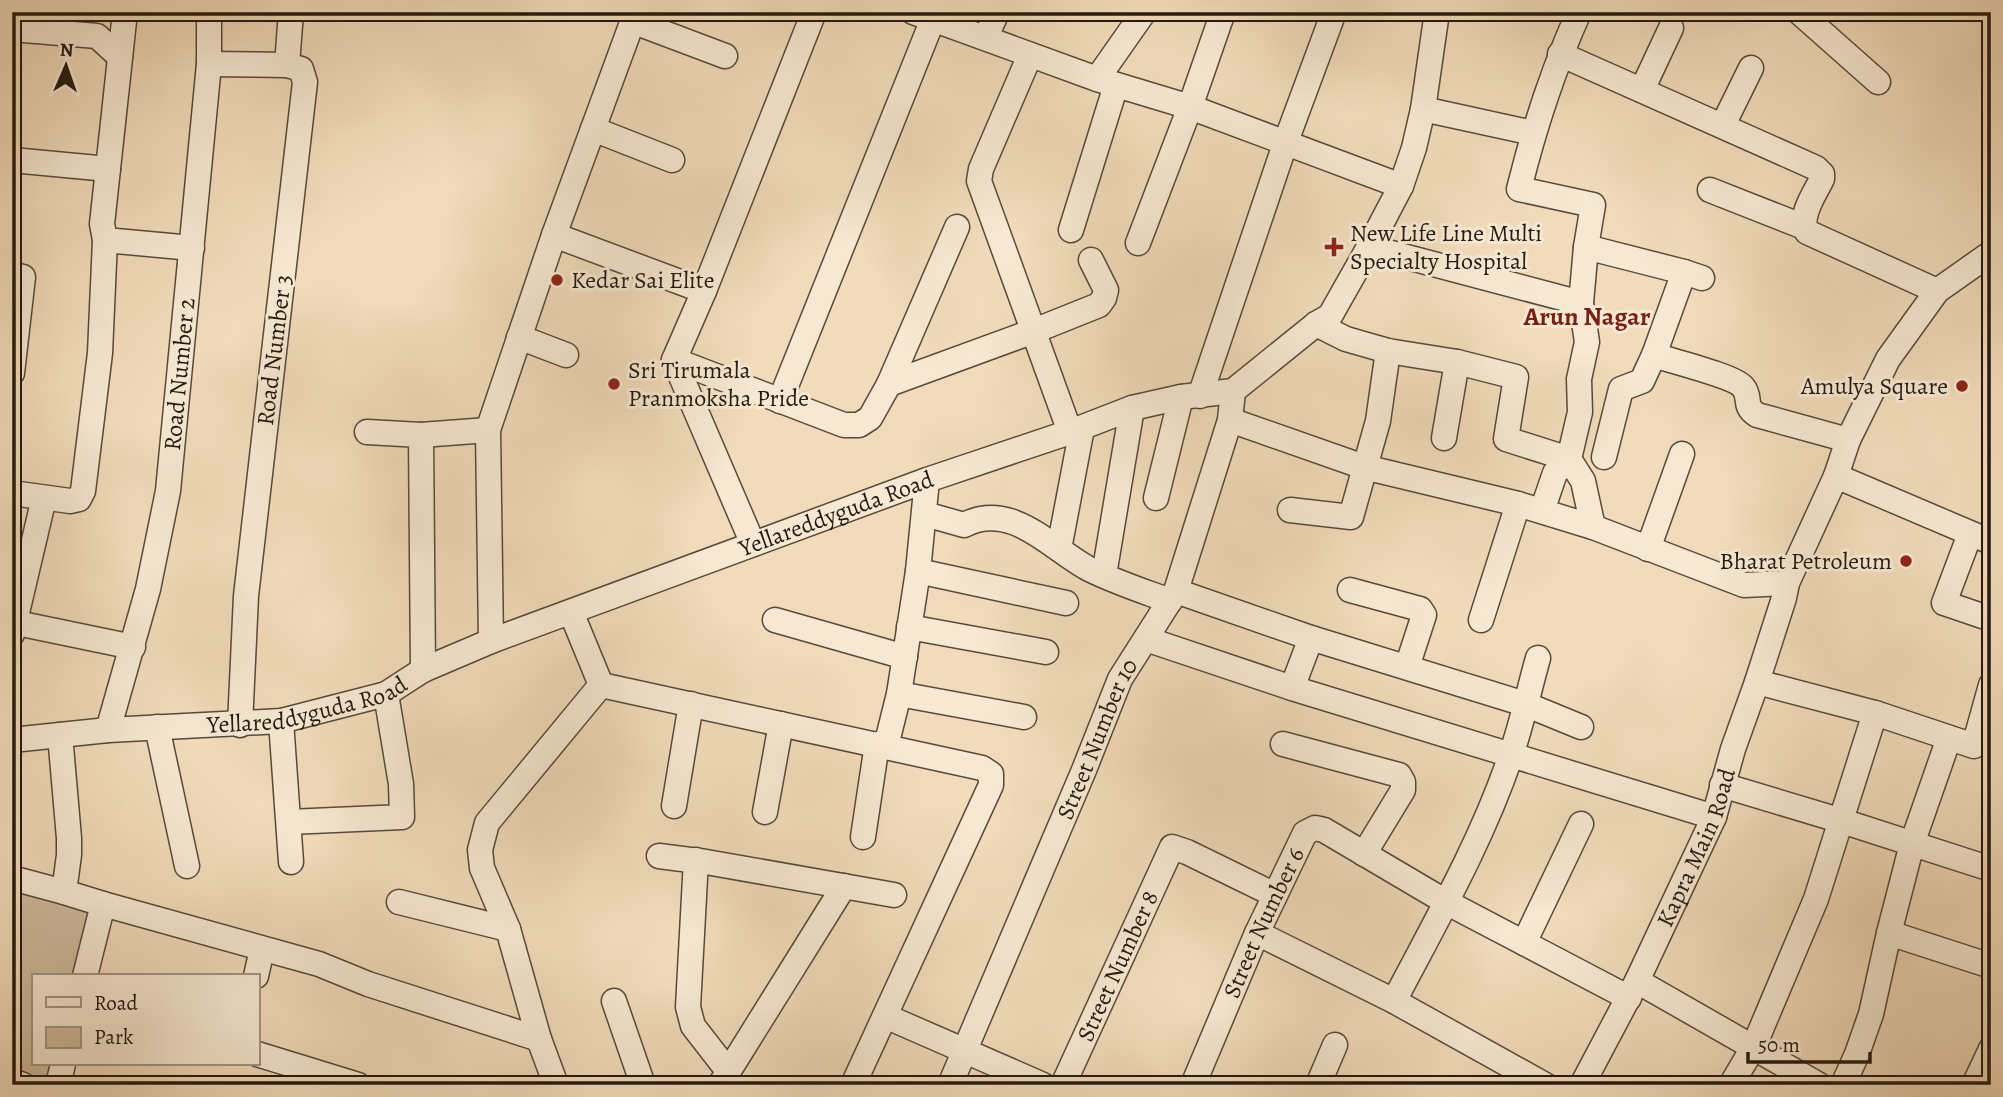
<svg xmlns="http://www.w3.org/2000/svg" width="2003" height="1097" font-family="Alegreya,serif">
<style>
.green{fill:#ceba9d;stroke:#796a56;stroke-width:2}
.lines{fill:none;stroke-linecap:round;stroke-linejoin:round}
.minor-casing{stroke:#574a3a;stroke-width:27}
.minor{stroke:#f6e8d2;stroke-width:24}
.poi-dot{fill:#8f2418;stroke:#f6e8d2;stroke-width:2.5}
.labels{text-anchor:middle;dominant-baseline:central;stroke-width:6;stroke-linejoin:round;paint-order:stroke}
.poi-label{font-size:24px;fill:#241910;stroke:#f6e8d2;text-anchor:start}
.street-label{font-size:24px;fill:#241910;stroke:#f6e8d2}
.neighbourhood-label{font-size:26px;font-weight:bold;fill:#7a1f14;stroke:#f6e8d2}
</style>
<rect width="100%" height="100%" fill="#f1dbba"/>
<filter id="stains"><feTurbulence type="fractalNoise" baseFrequency=".00286" numOctaves="4"/><feColorMatrix values="0 0 0 0 .2 0 0 0 0 .09 0 0 0 0 .02 0 0 0 .5 -.17"/></filter>
<radialGradient id="worn" r=".72"><stop offset=".6" stop-color="#630" stop-opacity="0"/><stop offset="1" stop-color="#630" stop-opacity=".3"/></radialGradient>
<!-- green -->
<path class="green" d="M 12,889 L 89,912 L 77,976 L 33,976 L 33,1064 L 61,1064 L 57,1085 L 27,1085 L 12,1078 Z"/>
<g class="lines">
<!-- minor casing -->
<g class="minor-casing">
<g id="minor">
<path d="M 125,12 L 102,224 L 105,240 L 192,248"/>
<path d="M 913,12 L 1097,79 L 1190,107 L 1401,186"/>
<path d="M 1799,12 L 1878,82"/>
<path d="M 632,21 L 725,56"/>
<path d="M 12,29 L 97,36 L 120,57"/>
<path d="M 986,37 L 997,12"/>
<path d="M 1560,54 L 1816,168 L 1822,174 L 1822,179 C 1815,193 1798,217 1807,232 L 1937,291"/>
<path d="M 1030,55 L 981,169 L 979,181 L 1070,432"/>
<path d="M 209,64 L 287,65 L 301,69 L 305,82 L 246,596 L 240,725"/>
<path d="M 287,65 L 291,12"/>
<path d="M 1097,79 L 1144,12"/>
<path d="M 1642,90 L 1671,28"/>
<path d="M 1423,109 L 1533,133"/>
<path d="M 1723,125 L 1751,68"/>
<path d="M 593,129 L 672,160"/>
<path d="M 12,160 L 108,169"/>
<path d="M 1710,190 L 1804,227"/>
<path d="M 1071,230 L 1116,85"/>
<path d="M 554,235 L 704,291"/>
<path d="M 1138,243 L 1190,107 L 1223,12"/>
<path d="M 1369,247 L 1581,303"/>
<path d="M 1586,247 L 1684,272 L 1702,278"/>
<path d="M 12,274 L 23,277 L 12,373"/>
<path d="M 1316,324 L 1346,339 L 1388,351 L 1457,362 L 1516,377 L 1506,439 L 1569,459 L 1583,481 L 1593,527"/>
<path d="M 519,337 L 566,355"/>
<path d="M 1654,355 C 1671,361 1734,376 1743,387 C 1752,398 1742,405 1757,415 L 1848,440"/>
<path d="M 674,360 L 844,425 L 859,425 L 870,418 L 889,384 L 957,227"/>
<path d="M 889,384 L 1034,331 L 1099,305 L 1104,298 L 1106,290 L 1091,260"/>
<path d="M 1200,396 L 1285,144 L 1334,12"/>
<path d="M 780,401 L 933,19"/>
<path d="M 1230,420 L 1364,467 L 1518,504 L 1593,527 L 1744,585 L 1787,583"/>
<path d="M 367,432 L 421,435 L 423,670"/>
<path d="M 421,435 L 488,430"/>
<path d="M 1444,438 L 1457,362"/>
<path d="M 1604,457 L 1621,389 L 1642,381 L 1654,355 L 1684,272"/>
<path d="M 1836,476 L 1991,542"/>
<path d="M 927,480 L 918,571 L 899,694 L 1024,717"/>
<path d="M 12,493 L 70,501 L 79,499 L 83,491 L 100,353 L 105,240"/>
<path d="M 1156,498 L 1181,397"/>
<path d="M 1290,510 L 1351,517 L 1378,421 L 1388,351"/>
<path d="M 1542,511 L 1555,473 L 1569,459 L 1580,412 L 1579,379 L 1587,342 L 1581,303 L 1586,247 L 1593,205 L 1519,189 C 1534,128 1553,70 1579,12"/>
<path d="M 925,514 L 964,525 C 1012,500 1051,549 1089,569 C 1115,582 1143,591 1170,601"/>
<path d="M 1970,534 L 1944,603 L 1991,619"/>
<path d="M 753,544 L 674,360 L 704,291 L 814,12"/>
<path d="M 1059,549 L 1082,428"/>
<path d="M 1648,549 L 1682,454"/>
<path d="M 918,571 L 1066,603"/>
<path d="M 1104,575 L 1132,408"/>
<path d="M 1350,590 L 1420,609 L 1424,615 L 1407,667"/>
<path d="M 1176,591 L 1311,638 L 1525,704 L 1581,727"/>
<path d="M 775,620 L 905,657"/>
<path d="M 1481,620 L 1518,504"/>
<path d="M 12,622 L 133,647"/>
<path d="M 909,627 L 1046,652"/>
<path d="M 12,634 L 44,498"/>
<path d="M 1146,639 L 1292,688 L 1714,817"/>
<path d="M 491,641 L 488,430 L 554,235 L 636,12"/>
<path d="M 1757,682 L 1875,713 L 1974,746 L 1991,685"/>
<path d="M 601,685 L 982,768 L 991,774 L 991,785 L 853,1085"/>
<path d="M 1292,688 L 1311,638"/>
<path d="M 281,721 L 291,862"/>
<path d="M 157,727 L 187,866"/>
<path id="s1" d="M 108,730 L 148,589 L 168,491 L 209,64 L 209,12"/>
<path d="M 60,735 L 69,838 L 69,855 L 64,892 L 103,904 L 85,976"/>
<path id="s2" d="M 12,740 L 108,730 L 281,721 L 386,694 L 423,670 L 491,641 L 927,480 L 1070,432 L 1132,408 L 1181,397 L 1233,391 L 1316,324 L 1330,316 L 1369,247 L 1401,186 L 1414,148 L 1423,109 L 1437,12"/>
<path d="M 1283,744 L 1399,775 L 1403,782 L 1403,790 L 1364,854"/>
<path d="M 886,746 L 899,694"/>
<path d="M 1722,785 L 1842,821 L 1991,869"/>
<path d="M 674,806 L 691,704"/>
<path d="M 765,812 L 781,724"/>
<path d="M 289,822 L 402,817 L 401,784 L 386,694"/>
<path d="M 863,837 L 877,744"/>
<path d="M 659,856 L 706,862 L 894,895"/>
<path d="M 696,860 L 688,1007 L 693,1026 L 728,1071"/>
<path d="M 12,878 L 64,892"/>
<path d="M 399,902 L 508,929"/>
<path d="M 103,904 L 319,964 L 368,984 L 539,1039"/>
<path d="M 1257,933 L 1394,1001 L 1545,1085"/>
<path d="M 1889,933 L 1991,966"/>
<path d="M 1524,943 L 1581,824"/>
<path d="M 256,976 L 262,949"/>
<path d="M 1637,981 L 1819,1085"/>
<path d="M 614,1001 L 643,1085"/>
<path d="M 1394,1001 C 1436,921 1482,841 1511,755 C 1522,723 1529,690 1538,658"/>
<path d="M 885,1016 L 1043,1085"/>
<path d="M 257,1054 L 358,1085"/>
<path d="M 12,1081 L 23,1085"/>
<path d="M 58,1085 L 63,1064"/>
<path d="M 556,1085 L 539,1039 L 508,929 L 482,868 L 480,850 L 487,823 L 601,685 L 571,612"/>
<path d="M 720,1085 L 844,886"/>
<path id="s3" d="M 950,1085 L 1084,770 L 1120,679 L 1176,591 L 1230,420 L 1233,391"/>
<path id="s4" d="M 1063,1085 L 1172,847 L 1187,852 L 1275,895"/>
<path id="s5" d="M 1193,1085 L 1257,933 L 1305,833 L 1315,828 L 1324,830 L 1446,902 L 1629,998"/>
<path d="M 1318,1085 L 1335,1045"/>
<path id="s6" d="M 1582,1085 L 1637,981 L 1714,817 L 1733,749 L 1757,682 L 1784,598 L 1787,583 L 1836,476 L 1848,440 L 1888,359 L 1937,291 L 1991,253"/>
<path d="M 1731,1085 L 1754,1046 L 1816,899 L 1875,713"/>
<path d="M 1843,1085 L 1857,1054 L 1871,1014 L 1889,933 L 1912,844 L 1949,738"/>
<path d="M 1974,1085 L 1991,1049"/>
</g>
</g>
<!-- minor -->
<use href="#minor" class="minor"/>
</g>
<!-- markers -->
<g class="poi-dot">
<path d="M1330.5 236.5h7v7h7v7h-7v7h-7v-7h-7v-7h7z"/>
<circle cx="557" cy="280" r="7"/>
<circle cx="614" cy="384" r="7"/>
<circle cx="1962" cy="386" r="7"/>
<circle cx="1906" cy="561" r="7"/>
</g>
<g class="labels">
<!-- poi labels -->
<g class="poi-label">
<text x="1350" y="233">New Life Line Multi<tspan x="1350" dy="28">Specialty Hospital</tspan></text>
<text x="571" y="280">Kedar Sai Elite</text>
<text x="628" y="370">Sri Tirumala<tspan x="628" dy="28">Pranmoksha Pride</tspan></text>
<text x="1948" y="386" text-anchor="end">Amulya Square</text>
<text x="1892" y="561" text-anchor="end">Bharat Petroleum</text>
</g>
<!-- street labels -->
<g class="street-label">
<text transform="translate(274 350) rotate(-83)">Road Number 3</text>
<text stroke="none"><textPath href="#s1" startOffset="364">Road Number 2</textPath></text>
<text stroke="none"><textPath href="#s2" startOffset="864">Yellareddyguda Road</textPath></text>
<text stroke="none"><textPath href="#s2" startOffset="298">Yellareddyguda Road</textPath></text>
<text stroke="none"><textPath href="#s3" startOffset="376">Street Number 10</textPath></text>
<text stroke="none"><textPath href="#s6" startOffset="264">Kapra Main Road</textPath></text>
<text stroke="none"><textPath href="#s5" startOffset="177">Street Number 6</textPath></text>
<text stroke="none"><textPath href="#s4" startOffset="131">Street Number 8</textPath></text>
</g>
<!-- neighbourhood labels -->
<g class="neighbourhood-label">
<text x="1587" y="316">Arun Nagar</text>
</g>
</g>
<!-- margin -->
<rect width="2003" height="1097" fill="none" stroke="#f1dbba" stroke-width="42"/>
<rect x="14" y="14" width="1975" height="1069" fill="none" stroke="#241910" stroke-width="3.5"/>
<rect x="21" y="21" width="1961" height="1055" fill="none" stroke="#241910" stroke-width="2"/>
<!-- legend -->
<rect x="32" y="974" width="228" height="91" fill="#f6e8d2" stroke="#a29584" stroke-width="2"/>
<rect x="46" y="997" width="35" height="10" fill="#f6e8d2" stroke="#a29584" stroke-width="2"/>
<text x="94" y="1010" font-size="21" fill="#241910">Road</text>
<rect x="46" y="1027" width="35" height="21" fill="#ceba9d" stroke="#a29584" stroke-width="2"/>
<text x="94" y="1044" font-size="21" fill="#241910">Park</text>
<!-- north arrow -->
<g transform="translate(66 66) rotate(2)" stroke="#f6e8d2" stroke-width="5" paint-order="stroke">
<path d="M0-5L12 26L0 18L-12 26Z" fill="#241910"/>
<text y="-10" font-size="19" font-weight="bold" text-anchor="middle" fill="#241910">N</text>
</g>
<!-- scale -->
<path d="M1748 1052v10h122v-10" fill="none" stroke="#241910" stroke-width="3.5"/>
<text x="1758" y="1052" font-size="21" fill="#241910" stroke="#f6e8d2" stroke-width="5" paint-order="stroke">50 m</text>
<rect width="100%" height="100%" filter="url(#stains)"/>
<rect width="100%" height="100%" fill="url(#worn)"/>
</svg>
